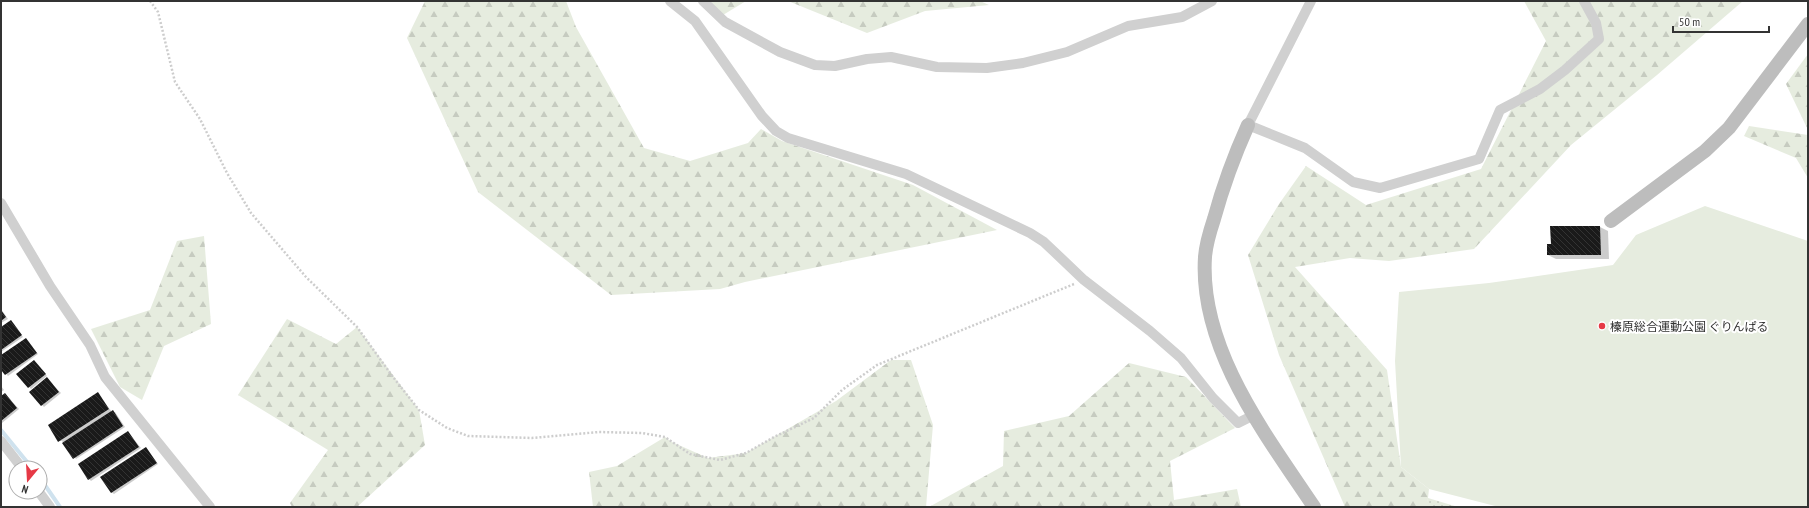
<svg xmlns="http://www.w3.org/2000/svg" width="1809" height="508" font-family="'PT Sans Narrow','Noto Sans JP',sans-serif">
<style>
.grass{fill:url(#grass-dots)}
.forest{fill:url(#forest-firs)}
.garden{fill:#e6ecdf}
.shadow{fill:#0003}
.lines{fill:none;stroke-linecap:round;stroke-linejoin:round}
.stream{stroke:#cfe2ee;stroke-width:4}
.building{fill:url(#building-back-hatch)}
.path{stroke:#cdcdcd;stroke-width:2.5;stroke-dasharray:2 2;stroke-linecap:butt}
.street{stroke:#d0d0d0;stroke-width:10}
.secondary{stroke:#bdbdbd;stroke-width:14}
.poi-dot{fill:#e63946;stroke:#fff;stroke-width:1.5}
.labels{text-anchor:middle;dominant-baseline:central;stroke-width:4;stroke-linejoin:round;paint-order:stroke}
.poi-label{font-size:12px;fill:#333;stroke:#fff;text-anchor:start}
</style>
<defs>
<pattern id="grass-dots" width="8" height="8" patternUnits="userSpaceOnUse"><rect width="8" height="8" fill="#e6ecdf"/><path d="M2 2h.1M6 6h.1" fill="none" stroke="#c6cbc0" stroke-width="1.8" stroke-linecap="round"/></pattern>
<pattern id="forest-firs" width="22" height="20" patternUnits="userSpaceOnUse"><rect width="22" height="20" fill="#e6ecdf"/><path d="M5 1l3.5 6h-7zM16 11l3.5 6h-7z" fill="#c6cbc0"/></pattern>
<pattern id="building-back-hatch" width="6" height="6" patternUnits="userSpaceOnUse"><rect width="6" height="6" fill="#1a1a1a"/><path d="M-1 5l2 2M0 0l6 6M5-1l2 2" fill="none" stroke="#333"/></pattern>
</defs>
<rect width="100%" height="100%" fill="#fff"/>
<!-- grass -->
<path class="grass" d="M 1428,498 L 1458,507 L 1426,507 Z"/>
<!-- forest -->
<g class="forest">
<path d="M 425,1 L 566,1 L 576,27 L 644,148 L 690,161 L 748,143 L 761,129 L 782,141 L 913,185 L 997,230 L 745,282 L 720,289 L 611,295 L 478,192 L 407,38 Z"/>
<path d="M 710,1 L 746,1 L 723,15 Z"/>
<path d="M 788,1 L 980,1 L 989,5 L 925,11 L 867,33 Z"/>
<path d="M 1524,1 L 1743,1 L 1657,75 L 1571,145 L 1474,249 L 1389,261 L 1350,258 L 1295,267 L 1387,370 L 1401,467 L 1429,489 L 1427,507 L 1345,507 L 1279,355 L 1248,255 L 1279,204 L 1306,166 L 1366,205 L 1481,169 L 1546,41 Z"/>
<path d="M 1808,54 L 1808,130 L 1786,84 Z"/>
<path d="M 1749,126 L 1808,135 L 1808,178 L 1796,158 L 1744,136 Z"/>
<path d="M 204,236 L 211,324 L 164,346 L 142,400 L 120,387 L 91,329 L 150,310 L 177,241 Z"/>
<path d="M 287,319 L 336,344 L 357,327 L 419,410 L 425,445 L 357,507 L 292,507 L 290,503 L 328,450 L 238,395 Z"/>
<path d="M 891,360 L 911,360 L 933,425 L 926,507 L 593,507 L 589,472 L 617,466 L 665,437 L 672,442 L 708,458 L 746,453 L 836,401 Z"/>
<path d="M 1129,363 L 1186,377 L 1235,428 L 1170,461 L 1174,500 L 1237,489 L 1241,507 L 929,507 L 1003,466 L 1004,431 L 1069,416 Z"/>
</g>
<!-- garden -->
<path class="garden" d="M 1705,206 L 1808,241 L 1808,507 L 1499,507 L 1429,489 L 1401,467 L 1395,361 L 1399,292 L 1489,283 L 1613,265 L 1636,235 Z"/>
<!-- shadow -->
<g class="shadow">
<path d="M 1600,227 L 1608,231 L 1609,259 L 1556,259 L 1548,255 L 1552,245 Z"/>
<path d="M 1,309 L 8,319 L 1,323 Z"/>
<path d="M 11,321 L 23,337 L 1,352 L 1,328 Z"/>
<path d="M 26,339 L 38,354 L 8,376 L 1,368 L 1,356 Z"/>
<path d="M 34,361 L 47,376 L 31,389 L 17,374 Z"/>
<path d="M 47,379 L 61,393 L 44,407 L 42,405 Z"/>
<path d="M 1,386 L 4,390 L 1,392 Z"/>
<path d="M 5,394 L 19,409 L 2,423 L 1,398 Z"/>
<path d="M 98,394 L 112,412 L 115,412 L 125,427 L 76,459 L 62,441 L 59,441 Z"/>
<path d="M 128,432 L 141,448 L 91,481 L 89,479 Z"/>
<path d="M 146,448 L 158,464 L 114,494 L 111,492 Z"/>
</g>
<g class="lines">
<!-- stream -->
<g class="stream">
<path d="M 1,430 L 32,468"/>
<path d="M 40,478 L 60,507"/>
</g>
</g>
<!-- building -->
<g class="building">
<path d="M 1550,226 L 1600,226 L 1601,255 L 1547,255 L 1547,244 L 1551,244 Z"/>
<path d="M 1,310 L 6,317 L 1,321 Z"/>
<path d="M 11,320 L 22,335 L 1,350 L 1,327 Z"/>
<path d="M 26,338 L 37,353 L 5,375 L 1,370 L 1,355 Z"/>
<path d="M 34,360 L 46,374 L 28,388 L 16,374 Z"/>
<path d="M 47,377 L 59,392 L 41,406 L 29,392 Z"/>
<path d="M 98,392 L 109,409 L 58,442 L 48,425 Z"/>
<path d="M 5,393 L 17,408 L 1,421 L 1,396 Z"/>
<path d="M 113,410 L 123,426 L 73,459 L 62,443 Z"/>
<path d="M 128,431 L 139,447 L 88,480 L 78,464 Z"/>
<path d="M 146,447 L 157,463 L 111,493 L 100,477 Z"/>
</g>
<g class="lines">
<!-- path -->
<path class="path" d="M 150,1 L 158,12 L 175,82 L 200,119 L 227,173 L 251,213 L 306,277 L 357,327 L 393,377 L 419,410 L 447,428 L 468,436 L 532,438 L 599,432 L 642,433 L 665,437 L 690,454 L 720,460 L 746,453 L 774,437 L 814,418 L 842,390 L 877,365 L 1074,284"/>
<!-- street -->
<g class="street">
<path d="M 670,1 L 695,21 L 762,116 L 776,131 L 788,138 L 906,174 L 1030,233 L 1044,242 L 1084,280 L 1150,331 L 1181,358 L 1213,398 L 1238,423 L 1254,415"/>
<path d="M 703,1 L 725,22 L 780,52 L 815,65 L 835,66 L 867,59 L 891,57 L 937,67 L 987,68 L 1023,63 L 1067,52 L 1128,26 L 1182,17 L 1212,1"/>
<path d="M 1311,1 L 1248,125 L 1305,148 L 1353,182 L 1380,188 L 1479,159 L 1500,110 L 1540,89 L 1565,70 L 1599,39 L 1596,23 L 1584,1"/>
<path d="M 1,203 L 50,286 L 90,345 L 105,377 L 210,507"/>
<path d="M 1,441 L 22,468"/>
<path d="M 39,492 L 50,507"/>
</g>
<!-- secondary -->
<g class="secondary">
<path d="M 1248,125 C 1234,156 1223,186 1214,219 C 1210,231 1206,244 1205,257 C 1199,349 1266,435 1314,507"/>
<path d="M 1611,221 L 1705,151 L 1729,128 L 1808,24"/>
</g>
</g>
<!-- markers -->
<circle class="poi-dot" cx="1602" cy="326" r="4"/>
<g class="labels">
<!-- poi labels -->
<g class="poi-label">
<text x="1610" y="326">榛原総合運動公園 ぐりんぱる</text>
</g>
</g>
<!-- border -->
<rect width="1809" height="508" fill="none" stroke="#333333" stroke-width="4"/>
<!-- north arrow -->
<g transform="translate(28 480) rotate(198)"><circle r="19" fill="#ffffff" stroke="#adadad"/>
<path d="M0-3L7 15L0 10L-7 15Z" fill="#e63946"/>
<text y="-6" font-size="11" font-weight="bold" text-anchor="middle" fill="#333333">N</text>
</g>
<!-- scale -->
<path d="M1673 26v6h96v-6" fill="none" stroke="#333333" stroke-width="2"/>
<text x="1679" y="26" font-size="12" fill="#333333" stroke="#ffffff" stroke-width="3" paint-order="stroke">50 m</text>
</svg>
